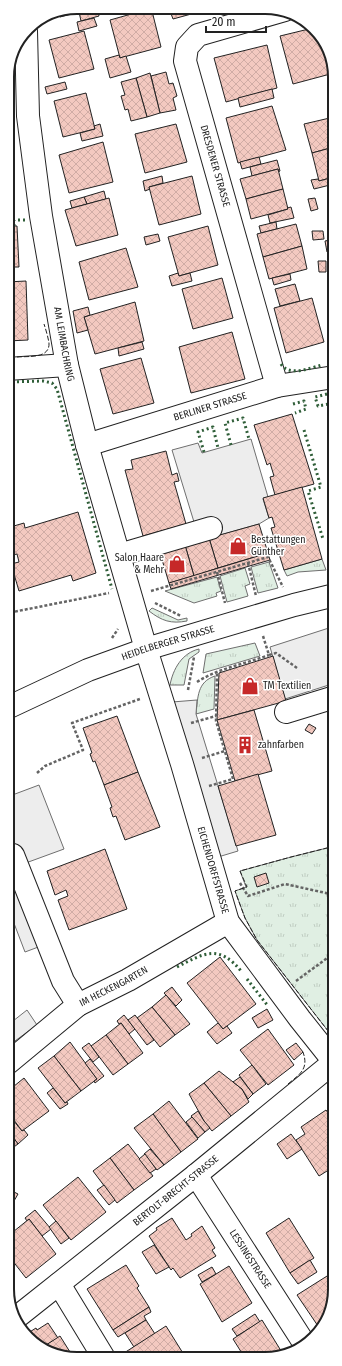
<svg xmlns="http://www.w3.org/2000/svg" width="342" height="1366" font-family="'Fira Sans Condensed',sans-serif">
<style>
.grass{fill:url(#grass-tufts);stroke:#6f6f6f}
.parking{fill:#ededed;stroke:#6f6f6f}
.building{fill:url(#building-cross-hatch);stroke:#222}
.lines{fill:none;stroke-linecap:round;stroke-linejoin:round}
.minor-casing{stroke:#222;stroke-width:24}
.path{stroke:#646464;stroke-width:2.5;stroke-dasharray:3 2;stroke-linecap:butt}
.minor{stroke:#fff;stroke-width:22}
.hedge{stroke:#2f5e38;stroke-width:3;stroke-dasharray:2 3;stroke-linecap:butt}
.fence{stroke:#222;stroke-width:1;stroke-dasharray:5 2;stroke-linecap:butt}
.labels{text-anchor:middle;dominant-baseline:central;stroke-width:3;stroke-linejoin:round;paint-order:stroke}
.street-label{font-size:10px;fill:#222;stroke:#fff}
.poi-label{font-size:10px;fill:#222;stroke:#fff;text-anchor:start}
.rim{fill:none;stroke:#222;stroke-width:2}
</style>
<defs>
<pattern id="grass-tufts" width="24" height="20" patternUnits="userSpaceOnUse"><rect width="24" height="20" fill="#e0efe3"/><path d="M3 7l-1-3M5 7V3M7 7l1-3M15 17l-1-3M17 17v-4M19 17l1-3" fill="none" stroke="#c0cdc2"/></pattern>
<pattern id="building-cross-hatch" width="8" height="8" patternUnits="userSpaceOnUse"><rect width="8" height="8" fill="#f3c9c0"/><path d="M0 0l8 8M0 8l8-8" fill="none" stroke="#d0aca5"/></pattern>
</defs>
<rect width="100%" height="100%" fill="#fff"/>
<!-- grass -->
<g class="grass">
<path d="M 322,559 L 326,570 L 298,572 L 287,576 L 284,570 Z"/>
<path d="M 269,562 L 278,588 L 258,593 L 251,567 Z"/>
<path d="M 245,568 L 250,584 L 245,586 L 248,596 L 227,602 L 220,576 Z"/>
<path d="M 217,577 L 221,591 L 216,593 L 217,596 L 194,603 L 165,591 Z"/>
<path d="M 152,608 L 178,620 L 187,618 L 187,621 C 171,624 162,621 149,611 Z"/>
<path d="M 255,643 L 260,656 L 203,673 L 206,654 Z"/>
<path d="M 199,649 L 199,652 L 189,659 L 184,685 L 170,685 C 173,669 182,653 199,649 Z"/>
<path d="M 215,676 L 214,709 L 196,714 C 198,697 197,682 215,676 Z"/>
<path d="M 335,846 L 335,1031 L 332,1036 L 257,940 L 245,918 L 235,891 L 246,887 L 240,871 L 291,857 Z"/>
</g>
<!-- parking -->
<g class="parking">
<path d="M 251,439 L 268,497 L 263,499 L 269,518 L 259,524 L 217,536 L 211,517 L 194,522 L 172,450 L 198,443 L 202,453 Z"/>
<path d="M 335,626 L 335,683 L 285,699 L 270,647 Z"/>
<path d="M 197,700 L 196,714 L 238,851 L 218,857 L 172,702 Z"/>
<path d="M 39,785 L 64,849 L 12,868 L 41,946 L 25,952 L 7,905 L 7,797 Z"/>
<path d="M 27,1010 L 37,1025 L 8,1046 L 8,1025 Z"/>
</g>
<!-- building -->
<g class="building">
<path d="M 206,10 L 173,19 L 170,11 Z"/>
<path d="M 142,11 L 152,11 L 161,47 L 120,58 L 110,20 Z"/>
<path d="M 58,12 L 78,12 L 60,17 Z"/>
<path d="M 79,12 L 98,12 L 99,16 L 81,21 Z"/>
<path d="M 94,18 L 97,26 L 79,31 L 77,22 Z"/>
<path d="M 313,28 L 318,31 L 332,63 L 334,73 L 293,84 L 280,36 Z"/>
<path d="M 84,31 L 94,69 L 59,78 L 49,40 Z"/>
<path d="M 267,45 L 277,88 L 226,102 L 214,58 Z"/>
<path d="M 119,55 L 120,58 L 126,56 L 131,72 L 110,78 L 105,59 Z"/>
<path d="M 166,72 L 169,84 L 173,83 L 177,96 L 173,98 L 176,110 L 160,113 L 151,76 Z"/>
<path d="M 150,73 L 160,113 L 147,117 L 136,78 Z"/>
<path d="M 136,78 L 147,117 L 131,121 L 128,109 L 125,110 L 121,96 L 125,95 L 121,82 Z"/>
<path d="M 65,82 L 67,89 L 47,94 L 45,87 Z"/>
<path d="M 272,89 L 274,98 L 240,107 L 238,98 Z"/>
<path d="M 86,93 L 95,129 L 63,137 L 54,101 Z"/>
<path d="M 272,106 L 286,150 L 238,163 L 226,118 Z"/>
<path d="M 334,117 L 334,147 L 312,153 L 304,124 Z"/>
<path d="M 100,124 L 103,136 L 82,141 L 80,133 L 95,129 L 94,126 Z"/>
<path d="M 176,124 L 187,162 L 145,173 L 135,134 Z"/>
<path d="M 103,142 L 113,182 L 69,193 L 59,155 Z"/>
<path d="M 334,147 L 334,177 L 319,181 L 312,153 Z"/>
<path d="M 259,157 L 261,164 L 242,169 L 240,162 Z"/>
<path d="M 277,160 L 280,171 L 278,172 L 278,169 L 252,176 L 250,167 Z"/>
<path d="M 278,169 L 283,189 L 246,199 L 240,179 Z"/>
<path d="M 162,176 L 163,183 L 149,187 L 150,189 L 145,191 L 143,181 Z"/>
<path d="M 192,176 L 201,214 L 159,225 L 149,187 Z"/>
<path d="M 334,177 L 334,184 L 314,189 L 311,180 L 318,179 L 319,181 Z"/>
<path d="M 283,189 L 288,209 L 251,219 L 246,199 Z"/>
<path d="M 104,191 L 106,199 L 87,204 L 84,197 Z"/>
<path d="M 84,197 L 87,204 L 72,208 L 70,201 Z"/>
<path d="M 109,198 L 118,235 L 76,246 L 65,210 Z"/>
<path d="M 315,198 L 318,209 L 311,211 L 308,199 Z"/>
<path d="M 291,207 L 294,218 L 270,223 L 268,215 L 288,209 L 287,208 Z"/>
<path d="M 276,222 L 277,229 L 261,233 L 259,226 Z"/>
<path d="M 296,224 L 302,246 L 263,257 L 257,234 Z"/>
<path d="M 7,226 L 17,226 L 19,267 L 7,267 Z"/>
<path d="M 208,226 L 218,265 L 179,276 L 168,237 Z"/>
<path d="M 312,231 L 323,231 L 324,239 L 313,240 Z"/>
<path d="M 158,234 L 160,241 L 146,245 L 144,237 Z"/>
<path d="M 334,239 L 334,251 L 327,252 L 325,241 Z"/>
<path d="M 302,246 L 307,269 L 269,279 L 263,257 Z"/>
<path d="M 126,248 L 138,287 L 89,300 L 79,262 Z"/>
<path d="M 318,261 L 326,261 L 326,272 L 319,272 Z"/>
<path d="M 178,273 L 179,276 L 190,273 L 192,281 L 172,286 L 169,276 Z"/>
<path d="M 290,274 L 291,280 L 274,285 L 272,278 Z"/>
<path d="M 222,278 L 233,318 L 193,329 L 182,289 Z"/>
<path d="M 26,281 L 28,340 L 7,341 L 7,282 Z"/>
<path d="M 295,284 L 300,301 L 280,306 L 275,289 Z"/>
<path d="M 312,298 L 324,342 L 286,353 L 274,308 Z"/>
<path d="M 135,302 L 144,341 L 95,354 L 84,317 Z"/>
<path d="M 88,307 L 90,315 L 84,317 L 88,330 L 77,333 L 73,311 Z"/>
<path d="M 330,330 L 334,330 L 334,349 L 331,349 Z"/>
<path d="M 232,332 L 245,379 L 191,393 L 179,347 Z"/>
<path d="M 142,342 L 144,349 L 119,356 L 118,348 Z"/>
<path d="M 141,358 L 154,403 L 113,414 L 100,369 Z"/>
<path d="M 292,414 L 314,484 L 275,495 L 270,477 L 274,476 L 270,463 L 267,465 L 254,425 Z"/>
<path d="M 166,451 L 172,475 L 177,473 L 179,481 L 174,482 L 186,524 L 143,536 L 125,470 L 133,469 L 131,460 Z"/>
<path d="M 302,487 L 322,559 L 284,570 L 271,528 L 275,527 L 272,517 L 269,518 L 263,498 Z"/>
<path d="M 78,512 L 96,573 L 73,581 L 71,575 L 19,591 L 11,564 L 19,562 L 17,554 L 8,556 L 7,528 L 24,523 L 25,528 Z"/>
<path d="M 259,524 L 268,553 L 218,568 L 209,538 Z"/>
<path d="M 209,538 L 218,568 L 194,576 L 185,545 Z"/>
<path d="M 185,545 L 194,576 L 169,583 L 160,553 Z"/>
<path d="M 268,553 L 270,560 L 171,589 L 169,583 Z"/>
<path d="M 273,656 L 286,701 L 217,720 L 219,673 Z"/>
<path d="M 254,710 L 272,771 L 235,781 L 217,720 Z"/>
<path d="M 117,716 L 138,772 L 104,785 L 95,761 L 93,762 L 90,754 L 92,753 L 83,728 Z"/>
<path d="M 309,724 L 316,728 L 312,734 L 305,730 Z"/>
<path d="M 7,760 L 13,775 L 7,777 Z"/>
<path d="M 138,772 L 160,827 L 125,840 L 116,816 L 113,817 L 110,808 L 112,807 L 104,785 Z"/>
<path d="M 258,774 L 276,835 L 236,846 L 218,786 Z"/>
<path d="M 105,849 L 127,909 L 69,930 L 58,900 L 68,896 L 66,890 L 55,895 L 47,871 Z"/>
<path d="M 266,873 L 269,883 L 257,887 L 254,877 Z"/>
<path d="M 220,957 L 256,1004 L 223,1029 L 187,983 Z"/>
<path d="M 172,987 L 182,1000 L 176,1006 L 164,993 Z"/>
<path d="M 166,995 L 190,1024 L 175,1035 L 152,1007 Z"/>
<path d="M 152,1007 L 175,1035 L 160,1047 L 137,1018 Z"/>
<path d="M 267,1009 L 273,1020 L 258,1028 L 252,1018 Z"/>
<path d="M 124,1015 L 135,1029 L 129,1034 L 121,1023 L 119,1024 L 117,1021 Z"/>
<path d="M 135,1015 L 154,1040 L 147,1045 L 128,1020 Z"/>
<path d="M 121,1023 L 143,1053 L 128,1064 L 106,1035 Z"/>
<path d="M 218,1023 L 223,1029 L 227,1026 L 232,1033 L 217,1044 L 207,1032 Z"/>
<path d="M 268,1029 L 294,1065 L 268,1085 L 240,1050 Z"/>
<path d="M 106,1035 L 128,1064 L 113,1075 L 91,1046 Z"/>
<path d="M 70,1042 L 97,1079 L 81,1091 L 54,1056 Z"/>
<path d="M 89,1043 L 99,1057 L 93,1062 L 82,1048 Z"/>
<path d="M 296,1043 L 303,1052 L 294,1060 L 286,1050 Z"/>
<path d="M 54,1056 L 81,1091 L 65,1103 L 38,1068 Z"/>
<path d="M 90,1059 L 104,1076 L 95,1083 L 94,1081 L 97,1079 L 85,1063 Z"/>
<path d="M 252,1065 L 266,1084 L 253,1094 L 239,1075 Z"/>
<path d="M 219,1071 L 242,1089 L 249,1102 L 231,1116 L 204,1083 Z"/>
<path d="M 240,1077 L 253,1094 L 248,1099 L 242,1089 L 233,1082 Z"/>
<path d="M 24,1078 L 49,1111 L 22,1131 L 8,1112 L 8,1091 Z"/>
<path d="M 204,1083 L 231,1116 L 212,1131 L 204,1121 L 189,1094 Z"/>
<path d="M 53,1088 L 65,1103 L 67,1102 L 68,1104 L 60,1109 L 47,1093 Z"/>
<path d="M 169,1101 L 198,1139 L 181,1152 L 153,1114 Z"/>
<path d="M 326,1110 L 333,1120 L 335,1119 L 335,1166 L 319,1176 L 296,1140 L 305,1134 L 301,1127 Z"/>
<path d="M 198,1111 L 204,1121 L 210,1128 L 205,1132 L 191,1116 Z"/>
<path d="M 153,1114 L 181,1152 L 164,1165 L 134,1128 Z"/>
<path d="M 192,1117 L 205,1132 L 198,1138 L 186,1122 Z"/>
<path d="M 13,1120 L 22,1131 L 24,1130 L 28,1135 L 18,1144 L 8,1130 L 8,1124 Z"/>
<path d="M 8,1130 L 18,1144 L 11,1149 L 8,1145 Z"/>
<path d="M 291,1134 L 302,1149 L 287,1159 L 277,1144 Z"/>
<path d="M 128,1144 L 153,1176 L 134,1190 L 110,1158 Z"/>
<path d="M 8,1145 L 12,1151 L 8,1154 Z"/>
<path d="M 150,1149 L 164,1165 L 157,1170 L 144,1154 Z"/>
<path d="M 145,1154 L 156,1169 L 150,1173 L 139,1159 Z"/>
<path d="M 110,1158 L 134,1190 L 117,1203 L 93,1171 Z"/>
<path d="M 78,1177 L 106,1212 L 71,1240 L 43,1205 Z"/>
<path d="M 104,1185 L 115,1200 L 109,1205 L 97,1190 Z"/>
<path d="M 10,1190 L 18,1194 L 14,1201 L 8,1197 L 8,1193 Z"/>
<path d="M 35,1210 L 51,1229 L 42,1236 L 29,1219 L 27,1221 L 25,1218 Z"/>
<path d="M 172,1218 L 186,1240 L 192,1236 L 191,1234 L 202,1226 L 215,1248 L 212,1250 L 216,1256 L 180,1278 L 173,1268 L 171,1270 L 149,1236 L 157,1230 L 156,1228 Z"/>
<path d="M 289,1218 L 314,1258 L 290,1273 L 266,1233 Z"/>
<path d="M 29,1219 L 56,1254 L 26,1278 L 8,1255 L 8,1236 Z"/>
<path d="M 56,1221 L 69,1238 L 61,1244 L 49,1227 Z"/>
<path d="M 154,1245 L 169,1267 L 156,1274 L 142,1252 Z"/>
<path d="M 310,1260 L 317,1272 L 298,1284 L 290,1273 Z"/>
<path d="M 126,1265 L 139,1286 L 137,1288 L 149,1307 L 113,1330 L 87,1289 Z"/>
<path d="M 229,1266 L 252,1303 L 222,1322 L 200,1284 Z"/>
<path d="M 212,1267 L 216,1274 L 202,1282 L 198,1275 Z"/>
<path d="M 335,1271 L 335,1294 L 320,1329 L 297,1295 Z"/>
<path d="M 8,1272 L 14,1280 L 8,1285 Z"/>
<path d="M 149,1307 L 151,1312 L 144,1316 L 146,1320 L 118,1337 L 113,1330 Z"/>
<path d="M 255,1314 L 260,1322 L 237,1336 L 232,1329 Z"/>
<path d="M 146,1320 L 155,1334 L 134,1347 L 125,1333 Z"/>
<path d="M 262,1320 L 283,1354 L 275,1358 L 245,1358 L 233,1339 Z"/>
<path d="M 48,1323 L 58,1338 L 43,1347 L 27,1338 L 25,1335 L 36,1328 L 37,1330 Z"/>
<path d="M 166,1326 L 186,1358 L 127,1358 L 124,1353 Z"/>
<path d="M 60,1336 L 70,1352 L 61,1357 L 43,1347 Z"/>
<path d="M 67,1354 L 69,1358 L 61,1357 Z"/>
</g>
<g class="lines">
<!-- minor casing -->
<g class="minor-casing">
<g id="minor">
<path id="s1" d="M 26,31 L 28,116 L 41,216 L 67,365 L 87,445 L 146,649 L 182,764 L 228,922 L 300,1019 L 335,1063"/>
<path d="M 7,369 L 67,365"/>
<path d="M 277,386 L 185,61 L 187,47 L 198,35 L 285,10"/>
<path id="s2" d="M 87,445 L 277,386 L 334,377"/>
<path d="M 119,555 L 211,528"/>
<path id="s3" d="M 7,708 L 88,670 L 146,649 L 294,605 L 335,595"/>
<path d="M 286,712 L 335,697"/>
<path d="M 13,855 L 63,981 L 78,1005"/>
<path id="s4" d="M 8,1063 L 78,1005 L 128,980 L 228,922"/>
<path id="s5" d="M 196,1175 L 304,1343"/>
<path d="M 59,1284 L 104,1358"/>
<path id="s6" d="M 17,1317 L 196,1175 L 334,1062"/>
</g>
</g>
<!-- path -->
<g class="path">
<path d="M 248,563 L 256,596"/>
<path d="M 217,572 L 225,603"/>
<path d="M 151,591 L 268,557 L 283,587"/>
<path d="M 7,595 L 13,612 L 109,593"/>
<path d="M 155,603 L 181,616"/>
<path d="M 263,636 L 269,655 L 276,653 L 297,668"/>
<path d="M 112,638 L 118,629"/>
<path d="M 197,682 C 219,668 245,664 269,655"/>
<path d="M 188,690 L 194,657"/>
<path d="M 191,723 L 216,716"/>
<path d="M 202,758 L 225,751"/>
<path d="M 37,773 L 45,766 L 83,750 L 72,723 L 140,699"/>
<path d="M 209,786 L 233,779 L 216,721 L 217,672"/>
<path d="M 240,883 L 248,896 L 285,884 L 335,895"/>
<path d="M 296,981 L 334,953 L 335,928"/>
</g>
<!-- minor -->
<use href="#minor" class="minor"/>
<!-- hedge -->
<g class="hedge">
<path d="M 12,61 L 14,79"/>
<path d="M 14,226 L 14,220 L 27,220"/>
<path d="M 281,364 C 289,377 310,368 322,365"/>
<path d="M 7,382 L 43,381 L 52,383 L 57,389 L 112,589"/>
<path d="M 327,394 L 315,397 L 318,406 L 329,404"/>
<path d="M 293,404 L 304,401 L 306,409 L 295,413"/>
<path d="M 304,430 L 321,487 L 308,491 L 323,539"/>
<path d="M 231,445 L 225,423 L 243,418 L 249,439"/>
<path d="M 204,452 L 198,432 L 213,427 L 218,448"/>
<path d="M 177,967 C 204,953 219,944 241,971"/>
<path d="M 247,979 L 268,1006"/>
</g>
<!-- fence -->
<g class="fence">
<path d="M 7,111 L 15,111"/>
<path d="M 17,357 C 28,356 50,359 49,343 C 48,337 46,330 44,324"/>
<path d="M 335,846 L 291,857 L 240,871 L 247,887 L 235,891 L 245,918 L 257,940 L 332,1036 L 335,1031"/>
<path d="M 288,1084 C 300,1074 309,1069 303,1052"/>
</g>
</g>
<!-- icons -->
<defs>
<g id="shop-bare" transform="scale(1.38)"><path d="M-5-2.5h2.3a2.7 3.5 0 0 1 5.4 0H5L5.5 6h-11ZM-1.5-2.5h3a1.5 2.3 0 0 0-3 0Z" fill="#c62828" stroke="#fff" stroke-width="2.5" paint-order="stroke"/></g>
<g id="building-bare" transform="scale(1.38)"><path d="M-4-6H4V6H1V3H-1V6H-4ZM-2.5-4.3h1.7v1.8h-1.7ZM.8-4.3h1.7v1.8H.8ZM-2.5-1h1.7V.8h-1.7ZM.8-1h1.7V.8H.8Z" fill="#c62828" stroke="#fff" stroke-width="2.5" paint-order="stroke"/></g>
</defs>
<g fill-rule="evenodd">
<use href="#shop-bare" x="238" y="546"/>
<use href="#shop-bare" x="177" y="564"/>
<use href="#shop-bare" x="250" y="686"/>
<use href="#building-bare" x="245" y="745"/>
</g>
<g class="labels">
<!-- street labels -->
<g class="street-label">
<text transform="translate(215 166) rotate(74)">DRESDENER STRASSE</text>
<text stroke="none"><textPath href="#s1" startOffset="316">AM LEIMBACHRING</textPath></text>
<text stroke="none"><textPath href="#s2" startOffset="129">BERLINER STRASSE</textPath></text>
<text stroke="none"><textPath href="#s3" startOffset="174">HEIDELBERGER STRASSE</textPath></text>
<text stroke="none"><textPath href="#s1" startOffset="863">EICHENDORFFSTRASSE</textPath></text>
<text stroke="none"><textPath href="#s4" startOffset="131">IM HECKENGARTEN</textPath></text>
<text stroke="none"><textPath href="#s6" startOffset="203">BERTOLT-BRECHT-STRASSE</textPath></text>
<text stroke="none"><textPath href="#s5" startOffset="100">LESSINGSTRASSE</textPath></text>
</g>
<!-- poi labels -->
<g class="poi-label">
<text x="251" y="540">Bestattungen<tspan x="251" dy="12">Günther</tspan></text>
<text x="164" y="558" text-anchor="end">Salon Haare<tspan x="164" dy="12">&amp; Mehr</tspan></text>
<text x="263" y="686">TM Textilien</text>
<text x="258" y="745">zahnfarben</text>
</g>
</g>
<!-- crop -->
<path d="M0 0H342V1366H0ZM77 14H265A63 63 0 0 1 328 77V1289A63 63 0 0 1 265 1352H77A63 63 0 0 1 14 1289V77A63 63 0 0 1 77 14Z" fill="#fff" fill-rule="evenodd"/>
<path class="rim" d="M77 14H265A63 63 0 0 1 328 77V1289A63 63 0 0 1 265 1352H77A63 63 0 0 1 14 1289V77A63 63 0 0 1 77 14Z"/>
<!-- scale -->
<path d="M206 26v6h60v-6" fill="none" stroke="#222222" stroke-width="2"/>
<text x="212" y="26" font-size="12" fill="#222222" stroke="#ffffff" stroke-width="3" paint-order="stroke">20 m</text>
</svg>
